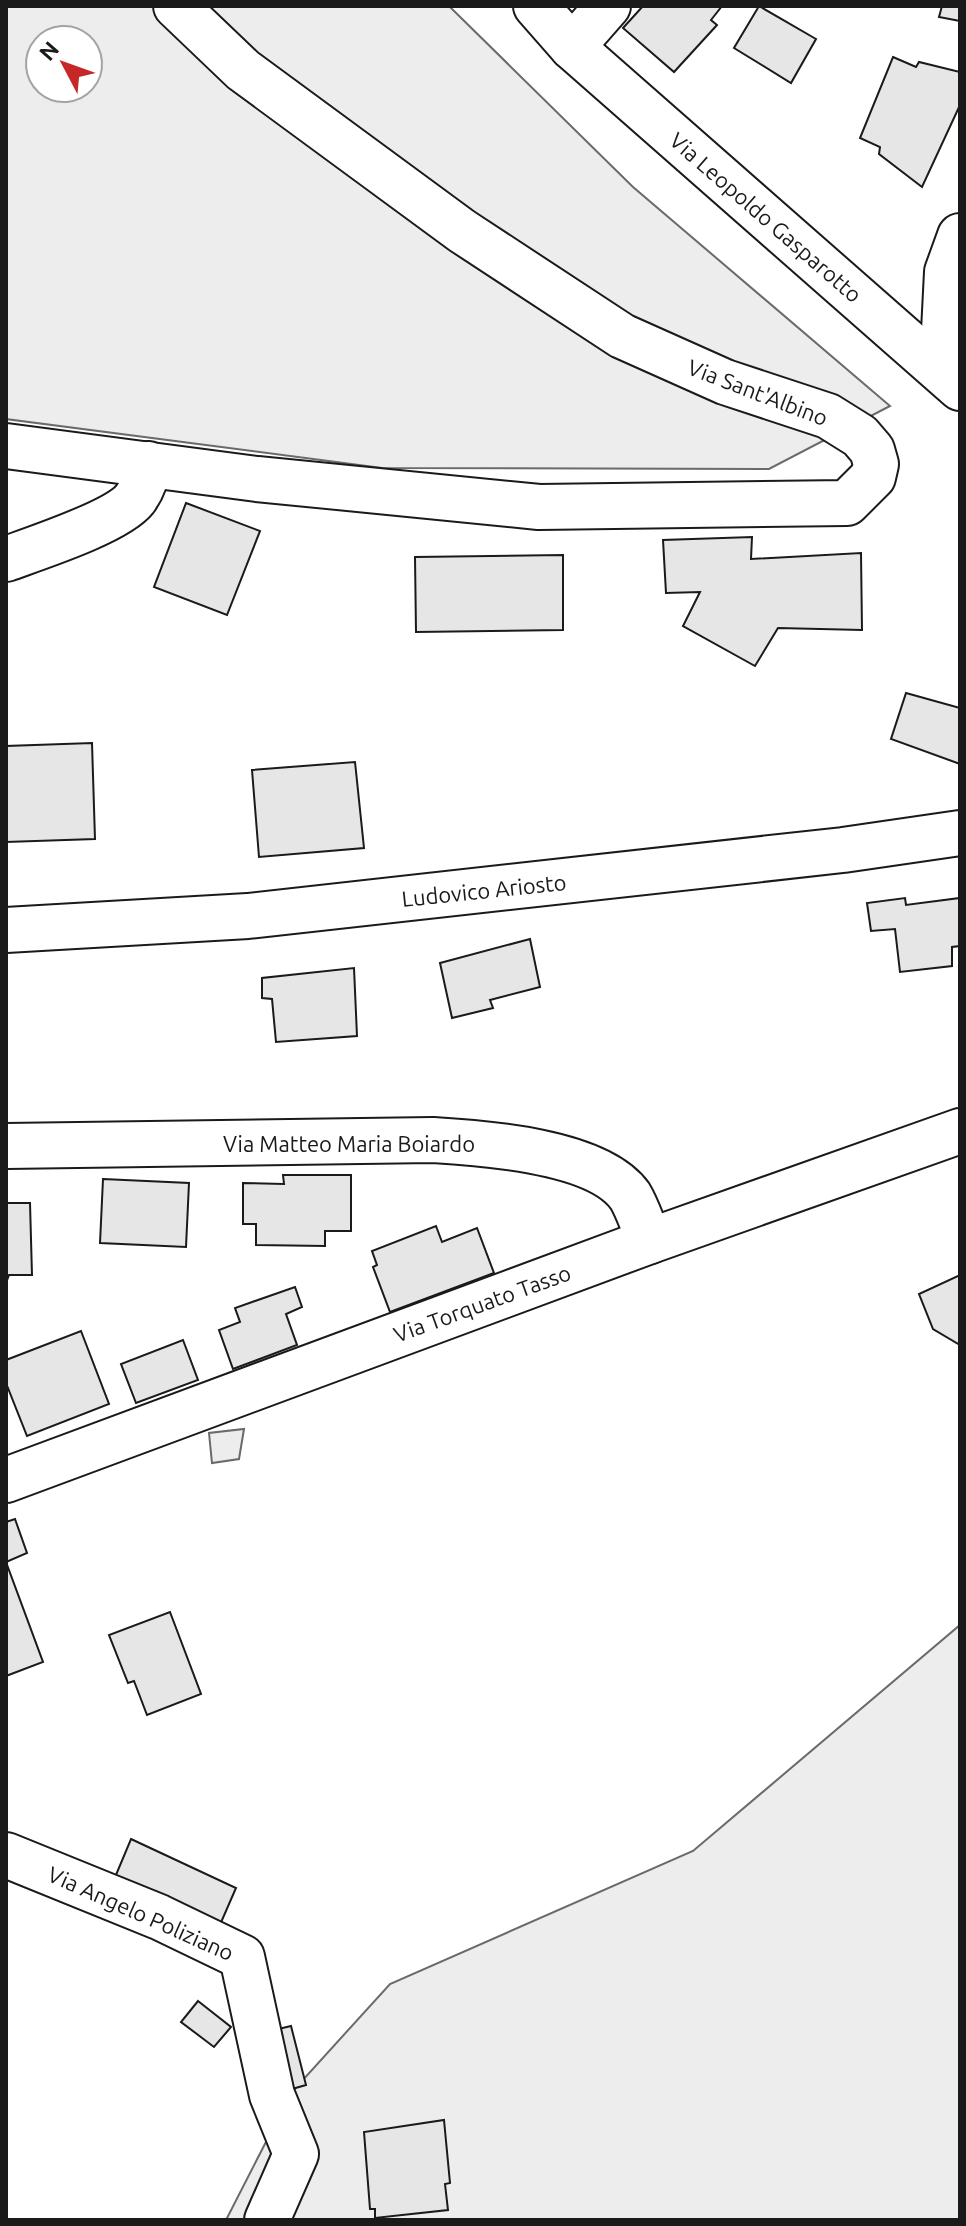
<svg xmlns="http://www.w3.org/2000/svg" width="966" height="2226" font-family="Ubuntu,sans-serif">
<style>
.built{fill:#ededed;stroke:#6a6a6a;stroke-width:2;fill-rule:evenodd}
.building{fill:#e6e6e6;stroke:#1a1a1a;stroke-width:2}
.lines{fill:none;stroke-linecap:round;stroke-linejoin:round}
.minor-casing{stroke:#1a1a1a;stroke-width:48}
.major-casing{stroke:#1a1a1a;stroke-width:48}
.minor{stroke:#fff;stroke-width:44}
.major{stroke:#fff;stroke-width:44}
.labels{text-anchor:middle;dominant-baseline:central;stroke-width:6;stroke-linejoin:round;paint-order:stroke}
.street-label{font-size:22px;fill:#1a1a1a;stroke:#fff}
</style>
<rect width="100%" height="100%" fill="#fff"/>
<!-- built -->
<g class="built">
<path d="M 6,6 L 449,6 L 633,187 L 890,406 L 769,469 L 382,468 L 6,419 ZM 40,40 L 88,40 L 88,88 L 40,88 Z"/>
<path d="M 244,1429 L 239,1459 L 212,1463 L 209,1433 Z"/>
<path d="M 960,1625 L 960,2220 L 226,2220 L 291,2093 L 390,1984 L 693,1851 Z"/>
</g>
<!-- building -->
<g class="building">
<path d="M 643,6 L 722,6 L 711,20 L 717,25 L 674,72 L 623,28 Z"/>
<path d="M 759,6 L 816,39 L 791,83 L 734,48 Z"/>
<path d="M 942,6 L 960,6 L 960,21 L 939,17 Z"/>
<path d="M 893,57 L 916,67 L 919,62 L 960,72 L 960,105 L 922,187 L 879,154 L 880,147 L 860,138 Z"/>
<path d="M 186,503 L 260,531 L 227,615 L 154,587 Z"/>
<path d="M 752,537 L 751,559 L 861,553 L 862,630 L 778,628 L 755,666 L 683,626 L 700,592 L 666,593 L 663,540 Z"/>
<path d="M 563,555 L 563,630 L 416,632 L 415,557 Z"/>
<path d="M 906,693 L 960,708 L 960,764 L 891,739 Z"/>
<path d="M 92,743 L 95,839 L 6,842 L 6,746 Z"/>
<path d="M 355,762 L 364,848 L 259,857 L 252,770 Z"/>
<path d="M 905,898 L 906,905 L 960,898 L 960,946 L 952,947 L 952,966 L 900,972 L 895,929 L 871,931 L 867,903 Z"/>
<path d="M 530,939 L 540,987 L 490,1000 L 493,1008 L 452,1018 L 440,963 Z"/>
<path d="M 354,968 L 357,1036 L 276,1042 L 272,999 L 262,998 L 262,978 Z"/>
<path d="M 283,1175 L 351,1175 L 351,1231 L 325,1231 L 325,1246 L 256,1245 L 256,1224 L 243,1224 L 243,1183 L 284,1184 Z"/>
<path d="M 103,1179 L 189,1183 L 186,1247 L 100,1243 Z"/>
<path d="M 6,1203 L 30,1203 L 32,1275 L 9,1275 L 6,1283 Z"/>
<path d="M 436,1226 L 442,1242 L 477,1228 L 494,1273 L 390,1312 L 373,1267 L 377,1265 L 372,1251 Z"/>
<path d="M 960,1275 L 960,1345 L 933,1329 L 919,1294 Z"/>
<path d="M 295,1287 L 302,1307 L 286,1314 L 297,1345 L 233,1369 L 219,1330 L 240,1322 L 235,1308 Z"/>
<path d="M 81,1331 L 109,1404 L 27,1436 L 6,1383 L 6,1360 Z"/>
<path d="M 183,1340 L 198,1380 L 136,1403 L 121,1364 Z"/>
<path d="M 15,1519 L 27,1553 L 6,1562 L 43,1662 L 6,1676 L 6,1522 Z"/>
<path d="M 170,1612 L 201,1694 L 147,1715 L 134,1681 L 128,1683 L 109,1635 Z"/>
<path d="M 131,1839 L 236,1888 L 216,1934 L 113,1882 Z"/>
<path d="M 198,2001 L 231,2027 L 214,2047 L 181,2022 Z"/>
<path d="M 291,2026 L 306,2085 L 278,2093 L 262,2033 Z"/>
<path d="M 444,2120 L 450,2183 L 445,2184 L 448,2210 L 375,2218 L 375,2209 L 370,2209 L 364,2132 Z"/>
</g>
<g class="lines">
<!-- minor casing -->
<g class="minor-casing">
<g id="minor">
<path d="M 572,47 L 608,6"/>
<path d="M 942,371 L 947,272 L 960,236"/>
<path d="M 6,446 L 257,479 L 539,507 L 847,503 L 873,477 L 876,464 L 872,450 L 860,436 L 828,416 L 725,382 L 622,336 L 462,231 L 243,70 L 176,6"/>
<path d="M 6,559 C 36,548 117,522 135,499 C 143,488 147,477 148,464"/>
<path d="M 6,930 L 248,916 L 843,850 L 960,833"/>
<path d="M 6,1146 L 433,1140 C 484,1143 598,1151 630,1196 C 638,1209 643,1227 650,1241"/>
<path d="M 6,1480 L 650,1241 L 960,1131"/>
<path d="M 6,1855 L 159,1917 L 242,1957 L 272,2095 L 296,2154 L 267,2220"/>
</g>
</g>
<!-- major casing -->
<g class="major-casing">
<path id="major" d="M 536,6 L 572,47 L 960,388"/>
</g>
<!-- minor -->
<use href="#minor" class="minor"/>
<!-- major -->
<use href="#major" class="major"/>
</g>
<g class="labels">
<!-- street labels -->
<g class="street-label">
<text transform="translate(766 217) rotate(41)">Via Leopoldo Gasparotto</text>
<text transform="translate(758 392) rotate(21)">Via Sant'Albino</text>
<text transform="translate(484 890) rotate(-6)">Ludovico Ariosto</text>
<text x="349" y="1143">Via Matteo Maria Boiardo</text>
<text transform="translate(482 1303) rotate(-20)">Via Torquato Tasso</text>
<text transform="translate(141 1913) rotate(24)">Via Angelo Poliziano</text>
</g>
</g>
<!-- border -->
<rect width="966" height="2226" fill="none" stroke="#1a1a1a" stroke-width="16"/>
<!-- north arrow -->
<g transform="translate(64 64) rotate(311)"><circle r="38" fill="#ffffff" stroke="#a3a3a3" stroke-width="2"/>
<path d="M0-6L14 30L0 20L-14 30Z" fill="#c62828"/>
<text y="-12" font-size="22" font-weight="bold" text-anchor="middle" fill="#1a1a1a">N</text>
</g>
</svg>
